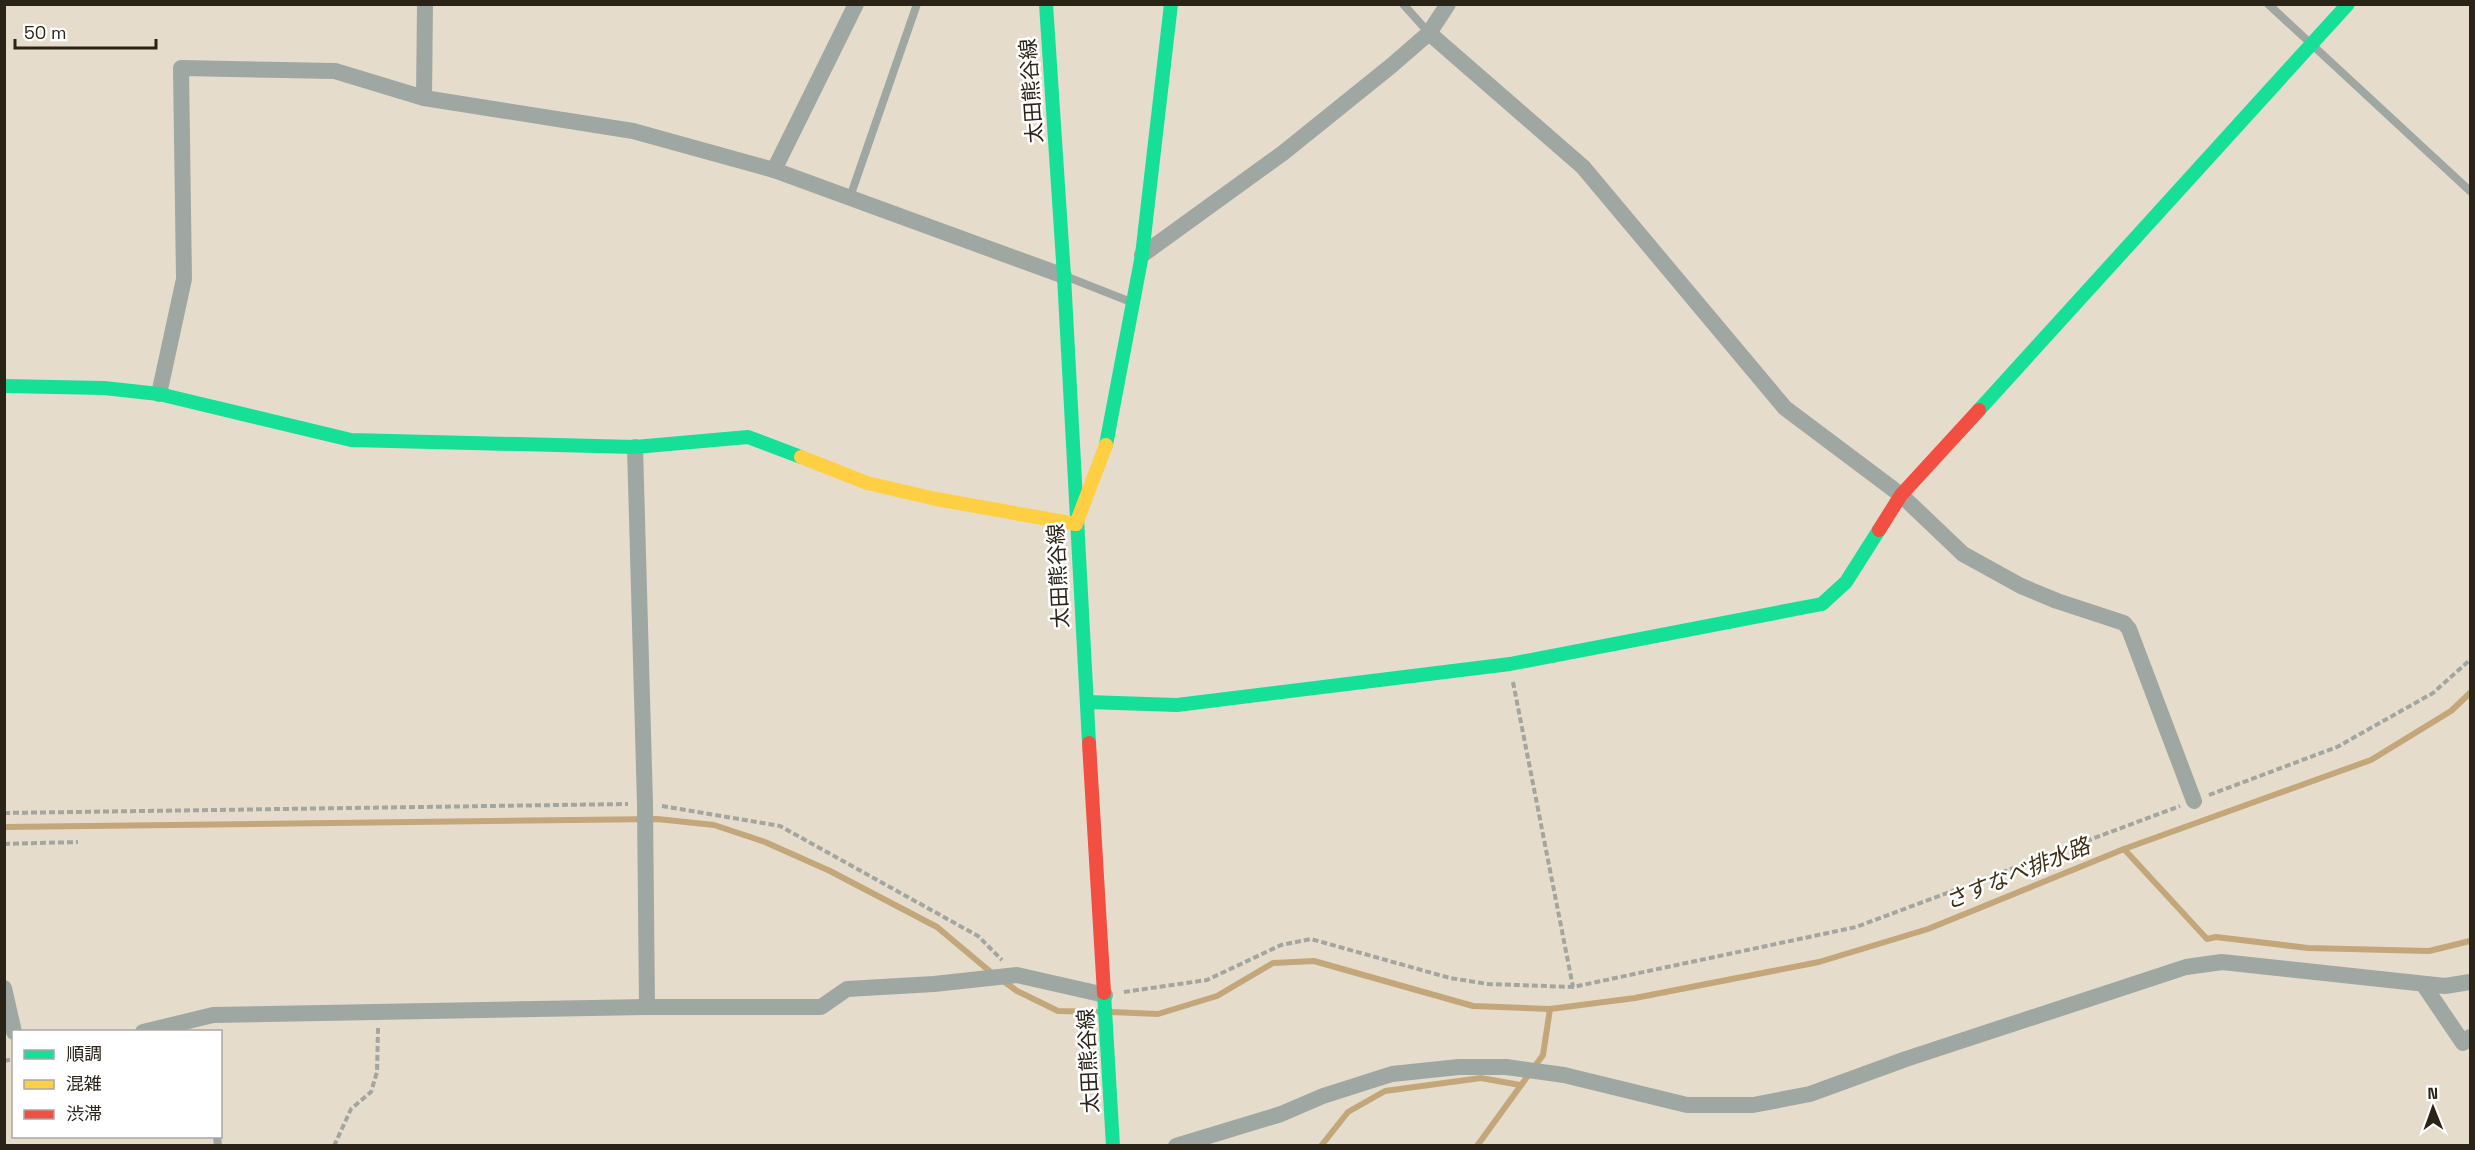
<svg xmlns="http://www.w3.org/2000/svg" width="2475" height="1150" font-family="'Space Grotesk','Noto Sans JP',sans-serif">
<style>
.lines{fill:none;stroke-linecap:round;stroke-linejoin:round}
.stream{stroke:#c3a77a;stroke-width:6}
.path{stroke:#a3a6a0;stroke-width:4;stroke-dasharray:6 3;stroke-linecap:butt}
.lane{stroke:#9fa7a3;stroke-width:8}
.street{stroke:#9fa7a3;stroke-width:16}
.fast{stroke:#16e098;stroke-width:14}
.slow{stroke:#ffcf43;stroke-width:14}
.jam{stroke:#f24e42;stroke-width:14}
.labels{text-anchor:middle;dominant-baseline:central;stroke-width:5;stroke-linejoin:round;paint-order:stroke}
.street-label{font-size:21px;fill:#2a2318;stroke:#fff}
.water-label{font-size:22px;font-style:italic;fill:#3e2e13;stroke:#fff}
</style>
<rect width="100%" height="100%" fill="#e6dccc"/>
<g class="lines">
<!-- stream -->
<g class="stream">
<path d="M 4,827 L 657,819 L 714,825 L 765,842 L 830,871 L 937,927 L 993,974"/>
<path d="M 2124,849 L 2207,939 L 2216,937 L 2308,948 L 2429,951 L 2470,941"/>
<path d="M 1002,980 L 1017,991 L 1058,1011 L 1101,1012"/>
<path d="M 1111,1012 L 1158,1014 L 1217,996 L 1273,963 L 1314,961 L 1473,1006 L 1550,1009 L 1635,998 L 1819,962 L 1928,929 L 2124,849 L 2371,760 L 2451,711 L 2470,693"/>
<path d="M 1321,1146 L 1348,1112 L 1385,1091 L 1481,1078 L 1520,1085"/>
<path d="M 1477,1146 L 1543,1055 L 1550,1009"/>
</g>
<!-- path -->
<g class="path">
<path d="M 1513,682 L 1573,987"/>
<path d="M 2209,795 L 2337,747 L 2433,693 L 2470,660"/>
<path d="M 662,806 L 780,826 L 978,936 L 1002,960"/>
<path d="M 4,813 L 628,804"/>
<path d="M 4,844 L 78,842"/>
<path d="M 1124,992 L 1207,980 L 1281,945 L 1311,939 L 1450,978 L 1488,984 L 1573,987 L 1856,927 L 2180,806"/>
<path d="M 4,1061 L 14,1059"/>
<path d="M 334,1146 L 351,1109 L 371,1092 L 377,1072 L 378,1028"/>
</g>
<!-- lane -->
<g class="lane">
<path d="M 1403,4 L 1429,33"/>
<path d="M 2268,4 L 2470,191"/>
<path d="M 850,197 L 917,4"/>
<path d="M 1065,276 L 1131,302"/>
<path d="M 217,1136 L 218,1146"/>
</g>
<!-- street -->
<g class="street">
<path d="M 1429,33 L 1583,167 L 1785,408 L 1901,495 L 1963,554 L 2021,586 L 2057,601 L 2124,623 L 2129,629 L 2194,801"/>
<path d="M 424,98 L 425,4"/>
<path d="M 774,170 L 856,4"/>
<path d="M 1142,255 L 1283,153 L 1391,66 L 1429,33 L 1448,4"/>
<path d="M 159,394 L 184,279 L 181,68 L 335,71 L 424,98 L 633,131 L 774,170 L 1064,276"/>
<path d="M 635,447 L 645,804 L 647,1007"/>
<path d="M 2423,984 L 2463,1043 L 2470,1037"/>
<path d="M 4,988 L 14,1032"/>
<path d="M 143,1032 L 213,1015 L 647,1007 L 821,1007 L 847,989 L 934,984 L 1017,975 L 1105,995"/>
<path d="M 1176,1146 L 1281,1114 L 1323,1096 L 1392,1074 L 1459,1067 L 1506,1067 L 1564,1075 L 1687,1105 L 1753,1105 L 1810,1094 L 1906,1059 L 2186,967 L 2222,962 L 2445,986 L 2470,982"/>
</g>
<!-- fast -->
<g class="fast">
<path d="M 1046,4 L 1064,276 L 1089,743"/>
<path d="M 4,386 L 104,388 L 159,394 L 351,440 L 635,447 L 748,437 L 801,457"/>
<path d="M 1979,410 L 2348,4"/>
<path d="M 1106,445 L 1142,255 L 1171,4"/>
<path d="M 1087,702 L 1177,705 L 1510,664 L 1822,604 L 1846,582 L 1879,530"/>
<path d="M 1104,993 L 1113,1146"/>
</g>
<!-- slow -->
<path class="slow" d="M 801,457 L 867,483 L 936,499 L 1076,524 L 1106,445"/>
<!-- jam -->
<g class="jam">
<path d="M 1879,530 L 1901,495 L 1979,410"/>
<path d="M 1089,743 L 1104,993"/>
</g>
</g>
<g class="labels">
<!-- street labels -->
<g class="street-label">
<text transform="translate(1031 91) rotate(-94)">太田熊谷線</text>
<text transform="translate(1058 576) rotate(-93)">太田熊谷線</text>
<text transform="translate(1088 1061) rotate(-93)">太田熊谷線</text>
</g>
<!-- water labels -->
<g class="water-label">
<text transform="translate(2017 873) rotate(-22)">さすなべ排水路</text>
</g>
</g>
<!-- border -->
<rect width="2475" height="1150" fill="none" stroke="#2a2318" stroke-width="12"/>
<!-- legend -->
<rect x="12" y="1030" width="210" height="108" fill="#ffffff" stroke="#aaa7a3" stroke-width="1.5"/>
<rect x="24" y="1050" width="30" height="9" fill="#16e098" stroke="#aaa7a3" stroke-width="1.5"/>
<text x="66" y="1060" font-size="18" fill="#2a2318">順調</text>
<rect x="24" y="1080" width="30" height="9" fill="#ffcf43" stroke="#aaa7a3" stroke-width="1.5"/>
<text x="66" y="1090" font-size="18" fill="#2a2318">混雑</text>
<rect x="24" y="1110" width="30" height="9" fill="#f24e42" stroke="#aaa7a3" stroke-width="1.5"/>
<text x="66" y="1120" font-size="18" fill="#2a2318">渋滞</text>
<!-- north arrow -->
<g transform="translate(2433 1108) rotate(359)" stroke="#ffffff" stroke-width="4.5" paint-order="stroke">
<path d="M0-4.5L10 22L0 15L-10 22Z" fill="#2a2318"/>
<text y="-9" font-size="16" font-weight="bold" text-anchor="middle" fill="#2a2318">N</text>
</g>
<!-- scale -->
<path d="M15 39v9h141v-9" fill="none" stroke="#2a2318" stroke-width="3"/>
<text x="24" y="39" font-size="18" fill="#2a2318" stroke="#ffffff" stroke-width="4.5" paint-order="stroke">50 m</text>
</svg>
